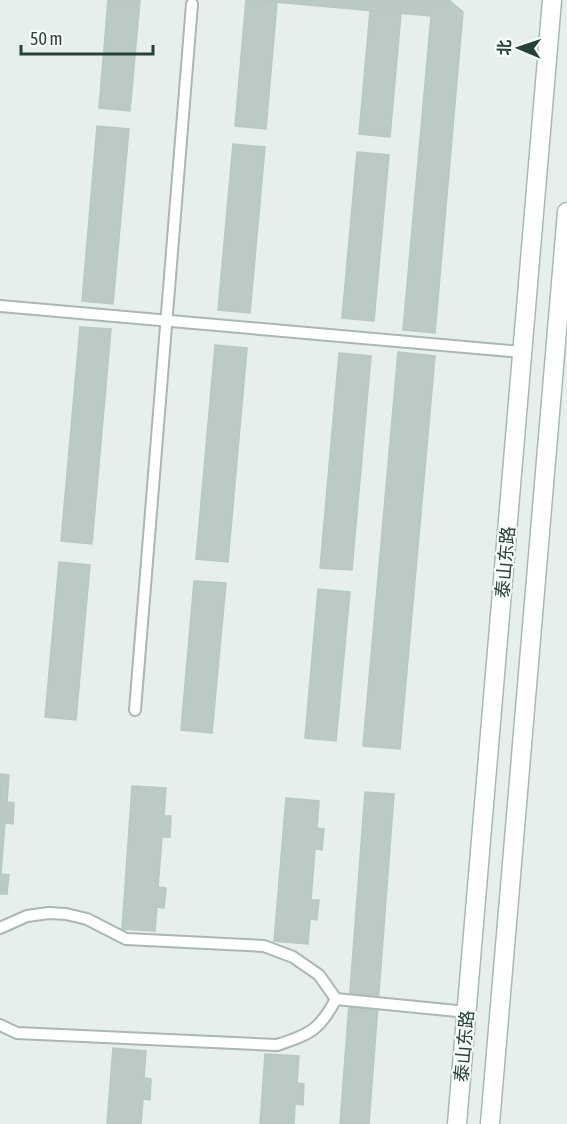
<svg xmlns="http://www.w3.org/2000/svg" width="567" height="1124" font-family="'Asap Condensed','Noto Sans SC',sans-serif">
<style>
.building{fill:#bbcac4;stroke:#b8c9c2;stroke-width:1.5}
.lines{fill:none;stroke-linecap:round;stroke-linejoin:round}
.lane-casing{stroke:#a8b8b2;stroke-width:14}
.secondary-casing{stroke:#a4bbb3;stroke-width:21}
.lane{stroke:#fff;stroke-width:10}
.secondary{stroke:#fff;stroke-width:18}
.labels{text-anchor:middle;dominant-baseline:central;stroke-width:4.5;stroke-linejoin:round;paint-order:stroke}
.street-label{font-size:18px;fill:#24423a;stroke:#f7fbf9}
</style>
<rect width="100%" height="100%" fill="#e6efeb"/>
<!-- building -->
<g class="building">
<path d="M 108,0 L 140,0 L 130,111 L 99,108 Z"/>
<path d="M 246,0 L 277,3 L 266,129 L 235,126 Z"/>
<path d="M 251,0 L 449,0 L 463,12 L 435,333 L 403,330 L 431,16 Z"/>
<path d="M 370,11 L 401,14 L 390,137 L 359,134 Z"/>
<path d="M 97,126 L 129,129 L 113,304 L 82,301 Z"/>
<path d="M 233,144 L 265,147 L 250,313 L 218,310 Z"/>
<path d="M 357,152 L 389,155 L 374,321 L 342,318 Z"/>
<path d="M 80,327 L 111,329 L 92,544 L 61,541 Z"/>
<path d="M 215,345 L 247,348 L 228,562 L 196,559 Z"/>
<path d="M 398,352 L 435,356 L 400,749 L 363,746 Z"/>
<path d="M 339,353 L 371,356 L 352,570 L 320,568 Z"/>
<path d="M 59,562 L 90,565 L 76,720 L 45,717 Z"/>
<path d="M 194,581 L 226,583 L 212,733 L 181,730 Z"/>
<path d="M 318,589 L 350,592 L 336,741 L 305,738 Z"/>
<path d="M 0,774 L 9,775 L 7,802 L 14,803 L 13,824 L 5,823 L 1,874 L 9,875 L 7,894 L 0,894 Z"/>
<path d="M 132,786 L 166,788 L 164,816 L 171,816 L 170,837 L 162,837 L 158,887 L 166,888 L 164,908 L 157,907 L 155,931 L 122,929 Z"/>
<path d="M 365,792 L 394,794 L 369,1124 L 340,1124 Z"/>
<path d="M 286,798 L 319,801 L 317,828 L 324,829 L 322,850 L 315,849 L 311,900 L 319,900 L 317,920 L 310,919 L 308,944 L 274,941 Z"/>
<path d="M 113,1048 L 146,1051 L 144,1078 L 151,1079 L 150,1100 L 143,1099 L 141,1124 L 107,1124 Z"/>
<path d="M 265,1054 L 299,1056 L 297,1083 L 304,1084 L 303,1105 L 295,1104 L 294,1124 L 260,1124 Z"/>
</g>
<g class="lines">
<!-- lane casing -->
<g class="lane-casing">
<g id="lane">
<path d="M 0,306 L 522,352"/>
<path d="M 135,710 L 192,4"/>
<path d="M 0,928 L 27,916 L 49,913 L 66,914 L 87,919 L 126,939 L 264,946 L 293,957 L 319,975 L 336,999 C 319,1031 310,1034 277,1045 L 17,1033 L 0,1025"/>
<path d="M 336,999 L 467,1012"/>
</g>
</g>
<!-- secondary casing -->
<g class="secondary-casing">
<g id="secondary">
<path d="M 457,1124 L 552,0"/>
<path d="M 490,1124 L 567,212"/>
</g>
</g>
<!-- lane -->
<use href="#lane" class="lane"/>
<!-- secondary -->
<use href="#secondary" class="secondary"/>
</g>
<g class="labels">
<!-- street labels -->
<g class="street-label">
<text transform="translate(505 562) rotate(-85)">泰山东路</text>
<text transform="translate(464 1046) rotate(-85)">泰山东路</text>
</g>
</g>
<!-- north arrow -->
<g transform="translate(519 48) rotate(272)" stroke="#f7fbf9" stroke-width="4.5" paint-order="stroke">
<path d="M0-4.5L10 22L0 15L-10 22Z" fill="#24423a"/>
<text y="-9" font-size="16" font-weight="bold" text-anchor="middle" fill="#24423a">北</text>
</g>
<!-- scale -->
<path d="M21 45v9h132v-9" fill="none" stroke="#24423a" stroke-width="3"/>
<text x="30" y="45" font-size="18" fill="#24423a" stroke="#f7fbf9" stroke-width="4.5" paint-order="stroke">50 m</text>
</svg>
